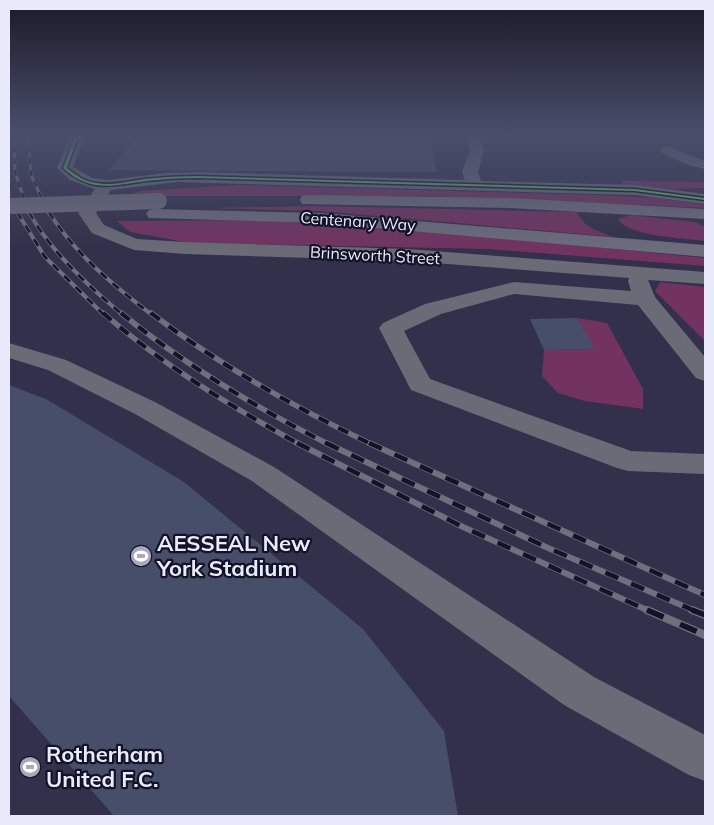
<svg xmlns="http://www.w3.org/2000/svg" width="714" height="825" font-family="Mulish,sans-serif">
<style>
.green{fill:#723360}
.building{fill:#474e69}
.lines{fill:none;stroke-linecap:round;stroke-linejoin:round}
.minor{fill:#6a6b76;fill-rule:evenodd}
.major{fill:#6d6c7d;fill-rule:evenodd}
.rail-far4-casing{stroke:#6f6f7d;stroke-width:3}
.rail-far3-casing{stroke:#6f6f7d;stroke-width:4}
.rail-far2-casing{stroke:#6f6f7d;stroke-width:5.5}
.rail-far1-casing{stroke:#6f6f7d;stroke-width:6}
.rail-casing{stroke:#6f6f7d;stroke-width:8}
.rail-far4{stroke:#131328;stroke-width:2;stroke-dasharray:6;stroke-linecap:butt}
.rail-far3{stroke:#131328;stroke-width:2.5;stroke-dasharray:8;stroke-linecap:butt}
.rail-far2{stroke:#131328;stroke-width:4;stroke-dasharray:11;stroke-linecap:butt}
.rail-far1{stroke:#131328;stroke-width:4.5;stroke-dasharray:14;stroke-linecap:butt}
.rail{stroke:#131328;stroke-width:5.5;stroke-dasharray:18;stroke-linecap:butt}
.major-bridge{stroke:#6d6c7d;stroke-width:16}
.cycleway-casing{stroke:#131328;stroke-width:3}
.cycleway{fill:#5cba63;fill-rule:evenodd}
.labels{text-anchor:middle;dominant-baseline:central;stroke-width:4.5;stroke-linejoin:round;paint-order:stroke}
.far-street-label{font-size:16px;fill:#e9eafc;stroke:#131328}
.near-poi-label{font-size:22px;font-weight:bold;fill:#e9eafc;stroke:#131328;text-anchor:start}
</style>
<rect width="100%" height="100%" fill="#32304a"/>
<!-- green -->
<g class="green">
<path d="M 622,181 L 705,182 L 705,188 L 671,189 L 623,185 Z"/>
<path d="M 238,185 L 598,195 L 657,198 L 705,205 L 705,208 L 431,196 L 129,196 L 139,191 Z"/>
<path d="M 316,206 L 577,212 C 584,228 600,232 615,237 L 320,211 L 209,208 Z"/>
<path d="M 631,215 L 695,222 L 705,227 L 705,241 C 685,238 629,237 618,219 Z"/>
<path d="M 251,220 L 402,228 L 705,258 L 705,266 L 489,249 L 190,243 L 130,232 L 117,221 Z"/>
<path d="M 660,282 L 705,287 L 705,341 L 655,291 Z"/>
<path d="M 577,318 L 607,323 L 643,389 L 643,409 L 585,401 L 558,393 L 542,376 L 544,350 L 594,349 Z"/>
</g>
<!-- building -->
<g class="building">
<path d="M 140,134 L 429,134 L 437,172 L 109,170 Z"/>
<path d="M 577,318 L 595,349 L 544,350 L 530,319 Z"/>
<path d="M 9,385 L 46,399 L 184,482 L 363,629 L 444,731 L 458,816 L 114,816 L 9,696 Z"/>
</g>
<g class="lines">
<!-- minor -->
<g class="minor">
<path d="M 71,134 L 85,134 L 73,167 L 92,178 L 108,180 L 166,173 L 198,172 L 465,180 L 462,172 L 470,150 L 465,134 L 479,134 L 484,150 L 478,172 L 481,181 L 635,185 L 705,194 L 705,204 L 635,195 L 177,182 L 111,190 L 96,213 L 104,225 L 137,239 L 185,242 L 408,249 L 705,272 L 705,284 L 648,280 L 655,297 L 705,357 L 705,381 L 696,378 L 638,305 L 514,294 L 441,314 L 404,331 L 430,379 L 631,451 L 705,454 L 705,474 L 628,471 L 617,468 L 411,390 L 379,328 L 383,323 L 425,304 L 514,282 L 631,291 L 628,281 L 629,278 L 408,261 L 185,254 L 134,250 L 92,233 L 78,213 L 95,189 L 70,180 L 57,168 Z"/>
<path d="M 667,146 L 705,161 L 705,169 L 688,165 L 662,153 L 660,150 L 662,147 Z"/>
<path d="M 9,343 L 66,360 L 155,402 L 274,467 L 594,677 L 705,735 L 705,781 L 689,775 L 564,705 L 252,481 L 135,414 L 48,370 L 9,358 Z"/>
</g>
<!-- major -->
<g class="major">
<path d="M 308,195 L 510,198 L 705,209 L 705,219 L 510,208 L 302,204 L 300,200 L 302,196 Z"/>
<path d="M 155,209 L 321,213 L 705,245 L 705,257 L 321,223 L 149,218 L 146,214 L 149,210 Z"/>
</g>
<!-- rail-far4 casing -->
<g class="rail-far4-casing">
<g id="rail-far4">
<path d="M 14,134 L 15,172 L 29,214"/>
<path d="M 28,134 L 31,175 L 49,214"/>
<path d="M 9,195 L 18,214"/>
</g>
</g>
<!-- rail-far3 casing -->
<g class="rail-far3-casing">
<g id="rail-far3">
<path d="M 17,212 L 45,257 L 104,315"/>
<path d="M 29,212 C 50,251 89,287 123,315"/>
<path d="M 49,212 C 75,254 113,285 152,315"/>
</g>
</g>
<!-- rail-far2 casing -->
<g class="rail-far2-casing">
<g id="rail-far2">
<path d="M 103,313 C 163,365 230,406 299,444"/>
<path d="M 121,313 C 185,365 255,407 328,444"/>
<path d="M 151,313 C 219,365 294,407 371,444"/>
</g>
</g>
<!-- rail-far1 casing -->
<g class="rail-far1-casing">
<g id="rail-far1">
<path d="M 297,443 L 463,527 L 649,611"/>
<path d="M 326,443 L 548,548 L 695,611"/>
<path d="M 369,443 L 705,595"/>
</g>
</g>
<!-- rail casing -->
<g class="rail-casing">
<g id="rail">
<path d="M 647,610 L 705,635"/>
<path d="M 692,610 L 705,615"/>
</g>
</g>
<!-- rail-far4 -->
<use href="#rail-far4" class="rail-far4"/>
<!-- rail-far3 -->
<use href="#rail-far3" class="rail-far3"/>
<!-- rail-far2 -->
<use href="#rail-far2" class="rail-far2"/>
<!-- rail-far1 -->
<use href="#rail-far1" class="rail-far1"/>
<!-- rail -->
<use href="#rail" class="rail"/>
<!-- major-bridge -->
<path class="major-bridge" d="M 9,206 L 159,201"/>
<!-- cycleway casing -->
<g class="cycleway-casing">
<path id="cycleway" d="M 76,134 L 79,134 L 67,168 C 76,175 85,182 97,183 C 113,186 129,181 144,179 C 162,177 180,176 198,176 L 635,189 L 705,198 L 705,200 L 635,191 L 198,178 C 181,178 164,179 147,181 C 114,185 91,194 63,168 Z"/>
</g>
<!-- cycleway -->
<use href="#cycleway" class="cycleway"/>
</g>
<!-- sky -->
<linearGradient id="sky" x2="0" y2="1"><stop stop-color="#1c1a29"/><stop offset="0.54" stop-color="#494e6b"/><stop offset="1" stop-color="#494e6b" stop-opacity="0"/></linearGradient>
<rect width="714" height="250" fill="url(#sky)"/>
<!-- icons -->
<defs>
<g id="stadium-disc" transform="scale(1.125)"><circle r="9.5" fill="#a9a9be" stroke="#131328"/><path d="M0-5a6.5 5 0 1 0 0 10a6.5 5 0 1 0 0-10ZM-3.5-1.8h7v3.6h-7Z" fill="#fff"/></g>
</defs>
<g fill-rule="evenodd">
<use href="#stadium-disc" x="141" y="556"/>
<use href="#stadium-disc" x="30" y="767"/>
</g>
<g class="labels">
<!-- far-street labels -->
<g class="far-street-label">
<text transform="translate(358 221) rotate(4)">Centenary Way</text>
<text transform="translate(375 255) rotate(3)">Brinsworth Street</text>
</g>
<!-- near-poi labels -->
<g class="near-poi-label">
<text x="157" y="543">AESSEAL New<tspan x="157" dy="25">York Stadium</tspan></text>
<text x="46" y="754">Rotherham<tspan x="46" dy="25">United F.C.</tspan></text>
</g>
</g>
<!-- border -->
<rect width="714" height="825" fill="none" stroke="#e9eafc" stroke-width="20"/>
</svg>
